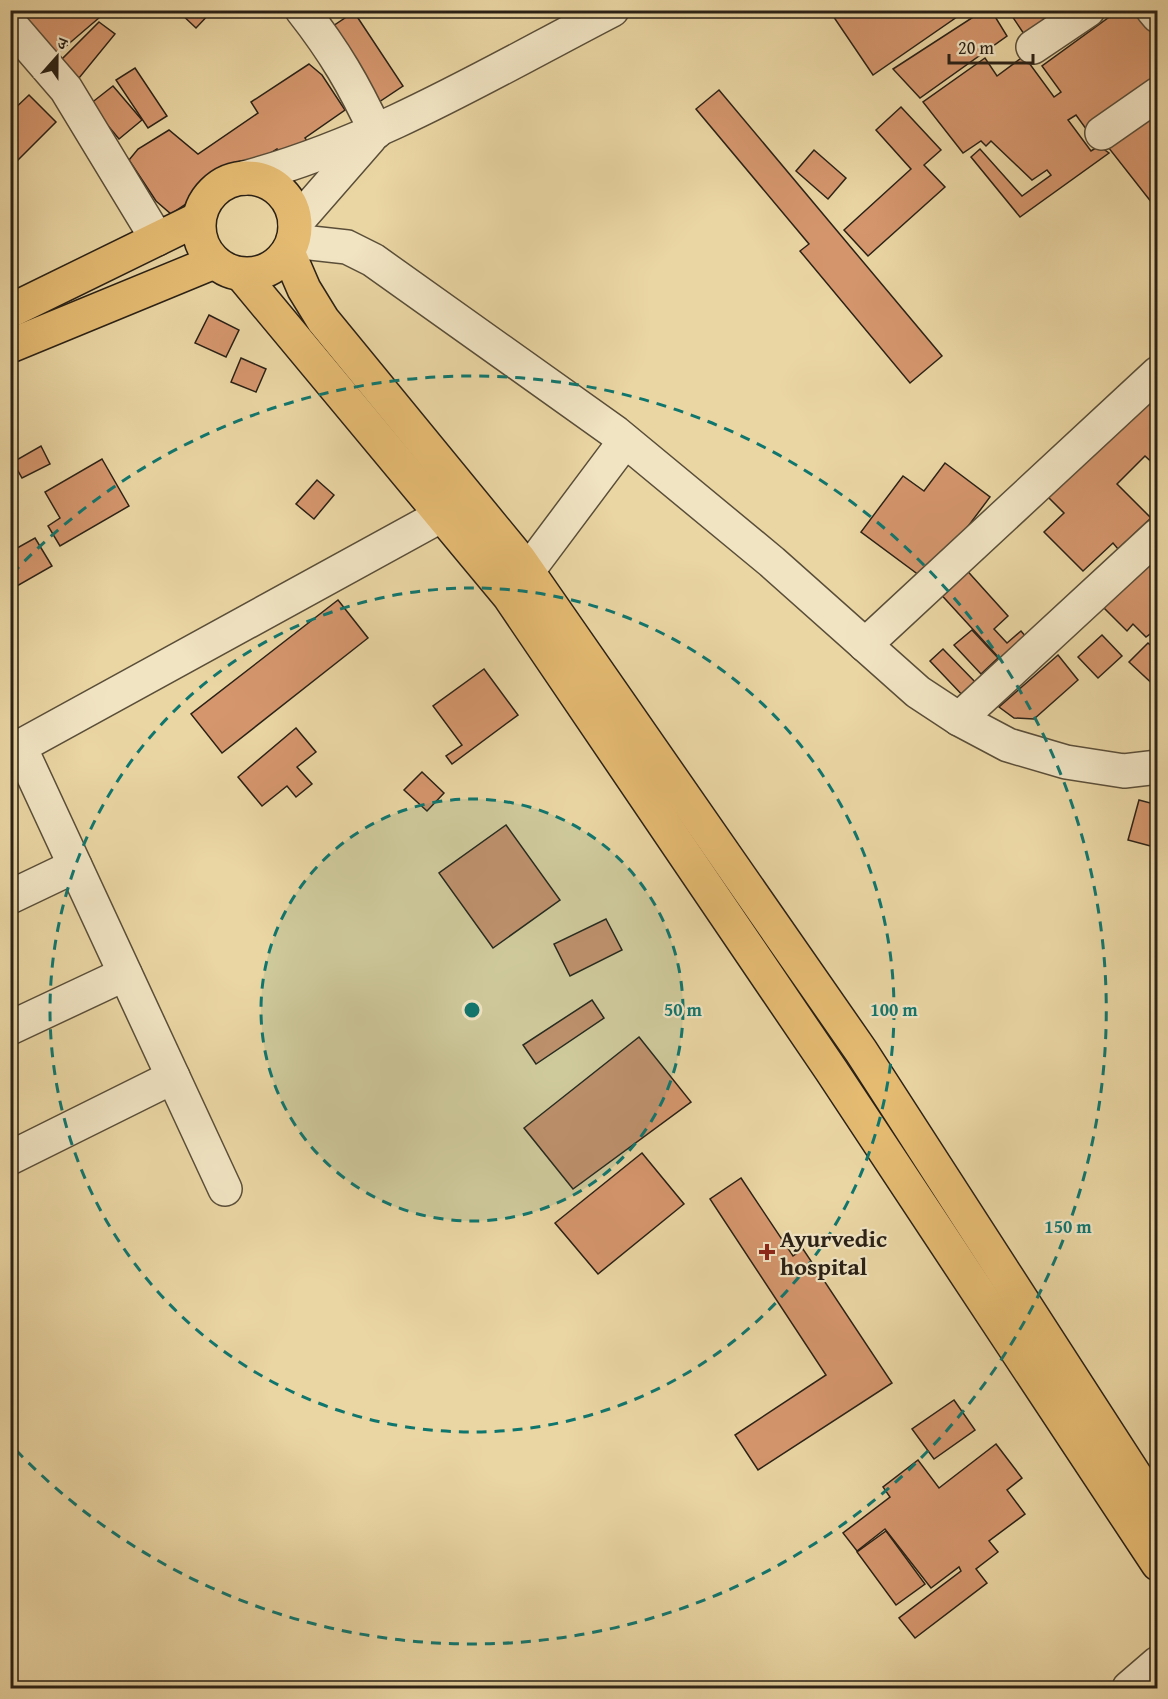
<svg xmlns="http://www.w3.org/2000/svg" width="1168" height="1699" font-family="'Gentium Book Plus','Noto Serif Devanagari',serif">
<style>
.building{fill:#d5966d;stroke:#2a2116;stroke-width:1.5}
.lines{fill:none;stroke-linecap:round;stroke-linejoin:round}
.minor-casing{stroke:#5a4e39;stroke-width:36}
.major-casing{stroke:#2a2116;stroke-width:36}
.minor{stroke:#f1e4c3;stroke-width:33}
.major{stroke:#e5bb72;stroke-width:33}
.ring{fill:none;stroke:#0f766e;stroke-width:3;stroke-dasharray:10 8}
.poi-dot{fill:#8f2418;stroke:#f1e4c3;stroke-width:2}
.labels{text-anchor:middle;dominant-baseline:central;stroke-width:4.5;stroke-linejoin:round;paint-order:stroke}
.poi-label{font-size:24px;font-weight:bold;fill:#2a2116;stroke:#f1e4c3;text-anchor:start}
.centre{fill:#0f766e;stroke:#f1e4c3;stroke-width:3}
.ring-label{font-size:18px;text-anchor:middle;font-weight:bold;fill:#0f766e;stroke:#f1e4c3;stroke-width:4.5;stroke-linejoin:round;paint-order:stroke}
</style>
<rect width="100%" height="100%" fill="#ead6a3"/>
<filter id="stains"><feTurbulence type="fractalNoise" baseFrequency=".00333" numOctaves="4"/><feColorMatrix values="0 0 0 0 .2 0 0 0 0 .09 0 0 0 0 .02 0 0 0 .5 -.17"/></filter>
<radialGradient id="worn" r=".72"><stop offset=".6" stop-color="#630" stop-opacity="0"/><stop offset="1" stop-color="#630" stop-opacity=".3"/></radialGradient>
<!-- building -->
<g class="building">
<path d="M 10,10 L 94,10 L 100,17 L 51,59 Z"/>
<path d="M 177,10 L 213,10 L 196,28 Z"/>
<path d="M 829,10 L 967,10 L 873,75 Z"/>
<path d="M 984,10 L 991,10 L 1007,36 L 920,98 L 893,69 Z"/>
<path d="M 1008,10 L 1076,10 L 1024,34 Z"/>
<path d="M 1119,10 L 1138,10 L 1158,37 L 1158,83 L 1089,133 L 1076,115 L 1068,120 L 1091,151 L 1099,146 L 1109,153 L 1020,217 L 971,157 L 980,149 L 1022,196 L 1051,175 L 1047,170 L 1032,180 L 991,141 L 986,146 L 981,141 L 963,153 L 923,102 L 985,58 L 997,76 L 1024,56 L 1054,97 L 1061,92 L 1042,66 Z"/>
<path d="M 354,12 L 403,86 L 373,106 L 324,32 Z"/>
<path d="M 99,22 L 115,34 L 79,78 L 59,62 Z"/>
<path d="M 309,64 L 322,75 L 345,110 L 305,138 L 311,147 L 291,161 L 277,149 L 184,209 L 193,199 L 171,214 L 156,201 L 129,160 L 138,149 L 169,130 L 198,154 L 258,113 L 251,102 Z"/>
<path d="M 135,68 L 167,116 L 148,128 L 116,80 Z"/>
<path d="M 113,86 L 142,120 L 119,139 L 90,104 Z"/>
<path d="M 719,90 L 942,356 L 910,383 L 800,251 L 809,244 L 696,109 Z"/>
<path d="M 29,95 L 56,122 L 10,168 L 10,113 Z"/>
<path d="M 901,107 L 941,150 L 924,165 L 945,187 L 868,256 L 844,230 L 911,169 L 876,130 Z"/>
<path d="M 1158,108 L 1158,199 L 1152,203 L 1108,147 Z"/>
<path d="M 814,150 L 846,178 L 828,199 L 796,171 Z"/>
<path d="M 209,315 L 239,330 L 226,357 L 195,343 Z"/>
<path d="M 241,358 L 266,369 L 256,392 L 231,382 Z"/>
<path d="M 1143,396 L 1158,411 L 1158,468 L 1145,456 L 1117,484 L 1151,518 L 1118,549 L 1113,543 L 1083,571 L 1044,532 L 1064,513 L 1043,492 Z"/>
<path d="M 41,446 L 50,464 L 22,478 L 13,462 Z"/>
<path d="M 102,459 L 129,506 L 60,546 L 48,526 L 60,518 L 45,492 Z"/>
<path d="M 945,463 L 990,497 L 927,581 L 861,532 L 903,476 L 924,491 Z"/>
<path d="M 317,480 L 334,495 L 314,519 L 296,504 Z"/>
<path d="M 35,538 L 52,566 L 10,590 L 10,552 Z"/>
<path d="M 1158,553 L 1158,628 L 1146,637 L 1133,624 L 1127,631 L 1103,607 Z"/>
<path d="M 962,565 L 1008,616 L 994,629 L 1007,643 L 1021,631 L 1026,637 L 1001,660 L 936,589 Z"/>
<path d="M 338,600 L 368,638 L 222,753 L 191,714 Z"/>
<path d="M 972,630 L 998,658 L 981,674 L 954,645 Z"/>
<path d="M 1102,635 L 1122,656 L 1098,678 L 1078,657 Z"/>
<path d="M 1148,643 L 1158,652 L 1158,689 L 1129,662 Z"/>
<path d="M 943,649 L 979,686 L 966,699 L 930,661 Z"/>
<path d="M 1058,655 L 1078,680 L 1034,719 L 1014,718 L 999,707 Z"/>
<path d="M 484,669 L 518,715 L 452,764 L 446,756 L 462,745 L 433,706 Z"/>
<path d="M 296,728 L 316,752 L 297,767 L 312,784 L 296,797 L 287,786 L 262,806 L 238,777 Z"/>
<path d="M 422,772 L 444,793 L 427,811 L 404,790 Z"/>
<path d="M 1139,800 L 1158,805 L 1158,848 L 1128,840 Z"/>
<path d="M 506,825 L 560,900 L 493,948 L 439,873 Z"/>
<path d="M 606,919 L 622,950 L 570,976 L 554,944 Z"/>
<path d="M 592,1000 L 604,1018 L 536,1064 L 523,1045 Z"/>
<path d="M 639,1037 L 691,1102 L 573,1189 L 524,1128 Z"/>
<path d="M 642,1153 L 684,1204 L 598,1274 L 555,1223 Z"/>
<path d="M 741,1178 L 793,1256 L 803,1249 L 892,1383 L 758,1470 L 735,1435 L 826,1375 L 710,1199 Z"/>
<path d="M 954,1400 L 975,1430 L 934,1459 L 912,1429 Z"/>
<path d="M 996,1444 L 1022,1478 L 1007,1490 L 1025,1514 L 989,1541 L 998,1552 L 976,1569 L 987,1583 L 915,1638 L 899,1618 L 961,1571 L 959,1567 L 931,1588 L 885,1529 L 857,1551 L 843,1533 L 890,1497 L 883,1487 L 918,1460 L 939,1488 Z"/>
<path d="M 886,1531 L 925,1584 L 896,1605 L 857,1552 Z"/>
</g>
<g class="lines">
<!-- minor casing -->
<g class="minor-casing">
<g id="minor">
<path d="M 302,10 C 335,52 354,85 376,132"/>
<path d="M 1153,10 L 1158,16"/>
<path d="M 10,24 L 66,89 L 157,239"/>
<path d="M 1033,47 L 1088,10"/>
<path d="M 1102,133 L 1158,94"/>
<path d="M 244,178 C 375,143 492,72 612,10"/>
<path d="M 295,224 L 370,138"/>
<path d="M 293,241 L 347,247 L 373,260 L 616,433 L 772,562 L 918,692 L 959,719 L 1008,745 L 1066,762 L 1124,771 L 1158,767"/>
<path d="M 512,592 L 625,441"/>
<path d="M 865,645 L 1158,373"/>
<path d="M 959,719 L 1158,535"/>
<path d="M 20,747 L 225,1189"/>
<path d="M 10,752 L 442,515"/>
<path d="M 10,897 L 75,866"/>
<path d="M 10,1028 L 125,974"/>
<path d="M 10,1158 L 173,1077"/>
<path d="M 1129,1688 L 1158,1663"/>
</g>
</g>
<!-- major casing -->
<g class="major-casing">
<g id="major">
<circle cx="247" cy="226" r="48"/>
<path d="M 288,252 L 304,289 L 323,320 L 519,559 L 861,1051 L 1158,1511"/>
<path d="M 242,275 L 509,596 L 831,1070 L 1158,1564"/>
<path d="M 10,311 L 198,219"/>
<path d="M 10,346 L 214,262"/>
</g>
</g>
<!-- minor -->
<use href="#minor" class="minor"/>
<!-- major -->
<use href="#major" class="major"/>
</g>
<!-- distance rings -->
<circle cx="472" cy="1010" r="211" fill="#0f766e" fill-opacity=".12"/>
<g class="ring">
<circle cx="472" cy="1010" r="211"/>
<circle cx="472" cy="1010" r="422"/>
<path d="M12 574A634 634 0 1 1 12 1446"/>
</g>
<!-- markers -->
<path class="poi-dot" d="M764 1243h6v6h6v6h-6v6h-6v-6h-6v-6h6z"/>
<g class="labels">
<!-- poi labels -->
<g class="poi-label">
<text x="780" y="1238">Ayurvedic<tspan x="780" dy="28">hospital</tspan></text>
</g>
</g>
<circle cx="472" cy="1010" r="9" class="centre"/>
<g class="ring-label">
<text x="683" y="1016">50 m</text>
<text x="894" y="1016">100 m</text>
<text x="1068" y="1233">150 m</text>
</g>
<!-- margin -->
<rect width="1168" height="1699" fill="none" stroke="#ead6a3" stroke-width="36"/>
<rect x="12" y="12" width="1144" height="1675" fill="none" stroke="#2a2116" stroke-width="3"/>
<rect x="18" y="18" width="1132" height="1663" fill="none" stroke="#2a2116" stroke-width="1.5"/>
<!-- north arrow -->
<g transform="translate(57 57) rotate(21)" stroke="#f1e4c3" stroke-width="4.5" paint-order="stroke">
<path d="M0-4.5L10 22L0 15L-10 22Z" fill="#2a2116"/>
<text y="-9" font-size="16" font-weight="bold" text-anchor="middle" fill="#2a2116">उ</text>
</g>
<!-- scale -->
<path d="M949 54v9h84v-9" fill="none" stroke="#2a2116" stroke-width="3"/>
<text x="958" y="54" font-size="18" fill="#2a2116" stroke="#f1e4c3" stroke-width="4.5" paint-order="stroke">20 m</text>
<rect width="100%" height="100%" filter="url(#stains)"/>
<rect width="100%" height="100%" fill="url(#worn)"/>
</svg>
